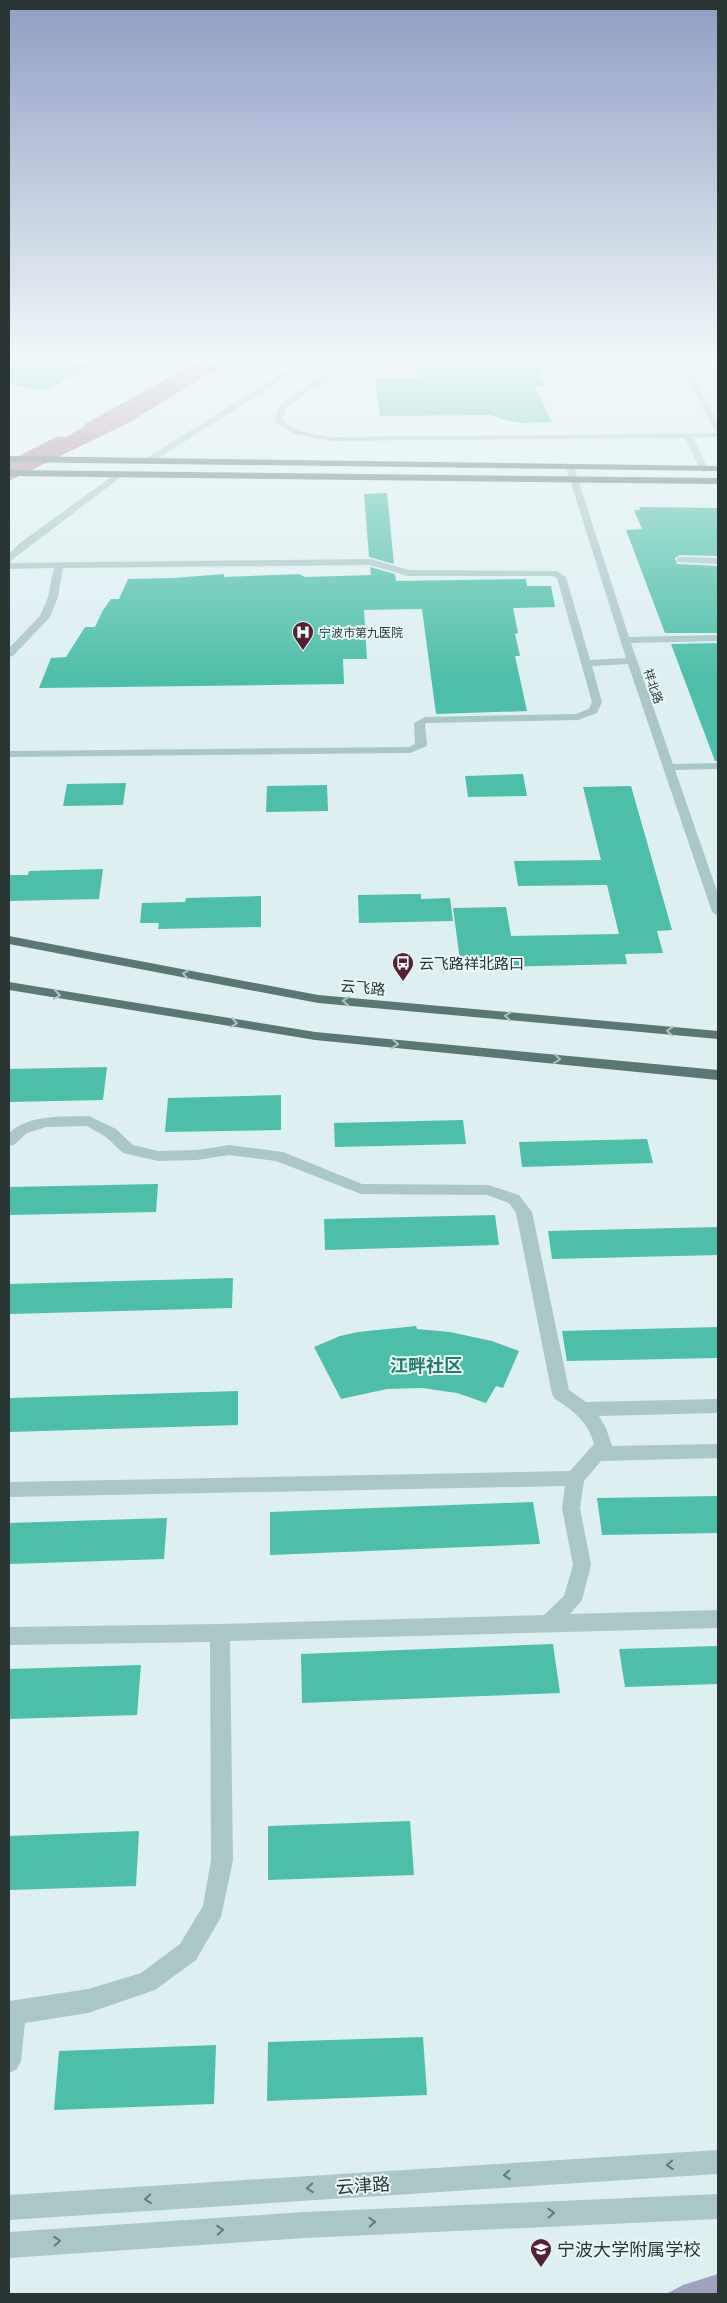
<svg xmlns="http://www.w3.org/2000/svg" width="727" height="2303" font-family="'Exo 2','Noto Sans SC',sans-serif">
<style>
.green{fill:#9ea1bf}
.water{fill:#ac7e90}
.building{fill:#4dbea9}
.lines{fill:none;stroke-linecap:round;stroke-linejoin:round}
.minor{fill:#aac7c8;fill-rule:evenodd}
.major{fill:#5b7774;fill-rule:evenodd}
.oneway{stroke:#b0c4c3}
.oneway2{stroke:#637777}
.labels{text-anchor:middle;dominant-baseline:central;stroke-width:4;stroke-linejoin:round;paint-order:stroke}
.far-poi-label{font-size:12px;fill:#293634;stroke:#e9f7f8;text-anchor:start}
.far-street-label{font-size:12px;fill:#293634;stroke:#e9f7f8}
.poi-label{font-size:15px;fill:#293634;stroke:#e9f7f8;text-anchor:start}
.street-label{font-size:15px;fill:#293634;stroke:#e9f7f8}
.quarter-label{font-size:18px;font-weight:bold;fill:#267a69;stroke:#e9f7f8}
.near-street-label{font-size:18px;fill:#293634;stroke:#e9f7f8}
.near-poi-label{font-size:18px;fill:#293634;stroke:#e9f7f8;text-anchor:start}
</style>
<rect width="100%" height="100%" fill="#ddeff1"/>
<!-- green -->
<path class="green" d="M 718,2274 L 718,2294 L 666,2294 L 683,2285 Z"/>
<!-- water -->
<path class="water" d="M 206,357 L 237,357 L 128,423 L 9,481 L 9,461 L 58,436 L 66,437 L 85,426 L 85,424 Z"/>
<!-- building -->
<g class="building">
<path d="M 20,357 L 46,357 L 92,366 L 43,391 L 9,384 L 9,362 Z"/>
<path d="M 414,357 L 535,357 L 545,386 L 535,387 L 552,422 L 522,423 L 505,420 L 491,415 L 380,416 L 375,378 L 418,378 Z"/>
<path d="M 387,493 L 394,564 L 369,557 L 364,494 Z"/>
<path d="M 639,507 L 718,508 L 718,556 L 680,555 L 675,558 L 677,564 L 718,566 L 718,633 L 665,633 L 626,530 L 642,529 L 634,510 L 640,510 Z"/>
<path d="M 370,567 L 395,574 L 396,581 L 526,579 L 527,586 L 551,586 L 555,607 L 513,608 L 518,633 L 515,634 L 520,656 L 515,656 L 527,711 L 436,714 L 422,609 L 364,610 L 367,659 L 343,659 L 344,684 L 39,688 L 51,658 L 66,657 L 85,627 L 95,627 L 103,610 L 111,599 L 119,599 L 128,579 L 173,578 L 224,574 L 224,577 L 299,574 L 305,577 L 371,575 Z"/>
<path d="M 718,643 L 718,761 L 715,761 L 671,644 Z"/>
<path d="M 523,774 L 527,796 L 468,797 L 465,776 Z"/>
<path d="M 126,783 L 123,805 L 63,806 L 67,784 Z"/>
<path d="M 327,785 L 328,811 L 266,812 L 267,786 Z"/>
<path d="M 631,786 L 672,930 L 657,931 L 663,953 L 625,954 L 627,964 L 461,968 L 453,908 L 506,907 L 511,936 L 619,934 L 607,885 L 518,886 L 514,861 L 601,860 L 583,787 Z"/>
<path d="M 103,869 L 99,899 L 9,901 L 9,875 L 28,875 L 29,871 Z"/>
<path d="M 421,894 L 421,899 L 450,898 L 453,921 L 359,923 L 358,895 Z"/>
<path d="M 261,896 L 261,927 L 158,929 L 159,923 L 140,923 L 142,903 L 185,902 L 186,898 Z"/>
<path d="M 107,1067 L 103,1100 L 9,1102 L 9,1069 Z"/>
<path d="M 281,1095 L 281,1130 L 165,1132 L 168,1098 Z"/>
<path d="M 463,1120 L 466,1144 L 335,1147 L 334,1123 Z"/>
<path d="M 647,1139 L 653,1163 L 522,1167 L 519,1142 Z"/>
<path d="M 158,1184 L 156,1212 L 9,1215 L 9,1187 Z"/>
<path d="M 495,1215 L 499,1245 L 325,1250 L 324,1219 Z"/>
<path d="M 718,1227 L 718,1255 L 552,1259 L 548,1231 Z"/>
<path d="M 233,1278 L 232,1308 L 9,1314 L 9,1284 Z"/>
<path d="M 416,1326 L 417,1329 L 450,1332 L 492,1341 L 519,1351 L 503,1388 L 496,1386 L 486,1403 L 457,1393 L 422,1388 L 387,1389 L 341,1399 L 314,1347 L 340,1336 L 358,1332 Z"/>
<path d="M 718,1327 L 718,1358 L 567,1361 L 562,1331 Z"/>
<path d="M 238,1391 L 238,1425 L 9,1432 L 9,1398 Z"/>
<path d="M 718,1496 L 718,1533 L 602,1535 L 597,1498 Z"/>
<path d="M 533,1502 L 540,1544 L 270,1555 L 270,1512 Z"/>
<path d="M 167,1518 L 164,1559 L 9,1564 L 9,1523 Z"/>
<path d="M 553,1644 L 560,1693 L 302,1703 L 301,1654 Z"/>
<path d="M 718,1646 L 718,1684 L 625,1687 L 619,1649 Z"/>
<path d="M 141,1665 L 137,1715 L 9,1719 L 9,1669 Z"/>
<path d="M 410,1821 L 414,1875 L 268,1880 L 268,1826 Z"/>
<path d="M 139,1831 L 136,1886 L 9,1890 L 9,1836 Z"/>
<path d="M 423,2037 L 427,2095 L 267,2101 L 268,2042 Z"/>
<path d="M 216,2045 L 214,2104 L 54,2110 L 59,2051 Z"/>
</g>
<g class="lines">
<!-- minor -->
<g class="minor">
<path d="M 189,357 L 206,357 L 286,371 L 308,357 L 317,357 L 151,463 L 145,463 L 145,459 L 281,374 Z"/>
<path d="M 349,357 L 358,357 L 287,407 L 282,419 C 296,433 315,435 333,437 L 718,433 L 718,437 L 693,438 L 708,469 L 704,472 L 700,469 L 685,438 L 333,441 L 293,434 L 275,421 L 274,419 L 281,404 Z"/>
<path d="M 684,367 L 718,367 L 718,371 L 692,371 L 718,423 L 718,432 L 714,430 L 683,369 Z"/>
<path d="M 567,465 L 574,467 L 629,637 L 718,635 L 718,641 L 631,643 L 673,764 L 718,763 L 718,769 L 675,770 L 718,894 L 718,916 L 712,912 L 628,664 L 592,666 L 602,702 L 597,713 L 578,720 L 427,723 L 425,724 L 427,746 L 410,753 L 9,757 L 9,751 L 409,747 L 415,744 L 414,723 L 425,717 L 576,714 L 589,709 L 592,702 L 557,578 L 552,576 L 408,576 L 370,565 L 63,568 L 58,597 L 50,617 L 13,656 L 9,657 L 9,648 L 40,616 L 48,597 L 54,568 L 9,569 L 9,563 L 371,559 L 409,570 L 557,571 L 566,577 L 590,660 L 626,658 L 566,467 Z"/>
<path d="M 118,472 L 125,474 L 9,562 L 9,554 L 20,543 Z"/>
<path d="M 680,557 L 718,558 L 718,564 L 677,562 L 677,558 Z"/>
<path d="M 89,1116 L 116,1129 L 133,1145 L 158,1151 L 197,1150 L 229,1145 L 283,1152 L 362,1184 L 488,1185 L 519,1195 L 532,1212 L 569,1390 L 586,1402 L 718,1399 L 718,1413 L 599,1416 L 606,1428 L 612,1446 L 718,1444 L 718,1458 L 601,1461 L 584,1481 L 580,1508 L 591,1565 L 582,1600 L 570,1614 L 718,1610 L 718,1628 L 230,1641 L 233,1860 L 221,1917 L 196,1960 L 155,1990 L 88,2013 L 25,2023 L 21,2061 L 17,2069 L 9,2073 L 9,2001 L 88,1989 L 141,1973 L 180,1944 L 203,1906 L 211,1860 L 210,1642 L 9,1645 L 9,1627 L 220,1624 L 544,1615 L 564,1596 L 573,1565 L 562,1508 L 565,1486 L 9,1497 L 9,1482 L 570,1471 L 594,1444 C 588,1422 574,1411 555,1399 L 552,1394 L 516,1213 L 509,1203 L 487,1195 L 361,1194 L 276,1161 L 229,1155 L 197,1160 L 158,1161 L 123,1153 L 106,1137 L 87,1126 L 46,1127 L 27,1133 L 14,1145 L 9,1146 L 9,1133 C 30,1114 62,1117 89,1116 Z"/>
<path d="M 718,2150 L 718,2174 L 9,2220 L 9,2195 Z"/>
<path d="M 718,2194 L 718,2219 L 305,2238 L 9,2258 L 9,2232 L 305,2212 Z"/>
</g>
<!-- major -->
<g class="major">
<path d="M 9,456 L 718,466 L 718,471 L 9,462 Z"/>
<path d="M 9,470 L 718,478 L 718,484 L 9,476 Z"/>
<path d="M 9,936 L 318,995 L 718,1031 L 718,1039 L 318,1003 L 9,944 Z"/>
<path d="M 9,982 L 315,1032 L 718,1070 L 718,1080 L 315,1040 L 9,990 Z"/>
</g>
</g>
<!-- one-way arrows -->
<defs><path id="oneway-chevron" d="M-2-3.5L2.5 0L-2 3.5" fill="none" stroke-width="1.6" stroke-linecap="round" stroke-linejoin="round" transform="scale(1.25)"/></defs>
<g class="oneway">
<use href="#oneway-chevron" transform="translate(186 974) rotate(-169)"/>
<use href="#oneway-chevron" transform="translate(57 995) rotate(9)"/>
<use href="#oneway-chevron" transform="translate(346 1001) rotate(-175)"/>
<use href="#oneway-chevron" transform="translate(508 1016) rotate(-175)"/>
<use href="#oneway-chevron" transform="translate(234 1023) rotate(9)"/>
<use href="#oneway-chevron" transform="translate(670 1031) rotate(-175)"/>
<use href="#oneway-chevron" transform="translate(395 1044) rotate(5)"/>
<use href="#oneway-chevron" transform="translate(557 1059) rotate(5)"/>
</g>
<g class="oneway2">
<use href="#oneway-chevron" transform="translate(670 2165) rotate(176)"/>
<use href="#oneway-chevron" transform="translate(507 2175) rotate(176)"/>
<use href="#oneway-chevron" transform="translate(310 2188) rotate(176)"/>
<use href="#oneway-chevron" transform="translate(148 2199) rotate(176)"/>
<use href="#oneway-chevron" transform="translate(551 2213) rotate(-3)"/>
<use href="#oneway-chevron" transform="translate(372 2222) rotate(-3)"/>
<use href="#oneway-chevron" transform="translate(220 2230) rotate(-4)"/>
<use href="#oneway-chevron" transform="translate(57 2241) rotate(-4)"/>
</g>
<!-- sky -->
<linearGradient id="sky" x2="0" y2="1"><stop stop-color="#909ec5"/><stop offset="0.53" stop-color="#f0f8f9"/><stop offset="1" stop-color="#f0f8f9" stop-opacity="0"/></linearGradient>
<rect width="727" height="679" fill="url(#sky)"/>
<!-- icons -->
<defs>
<g id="hospital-pin" transform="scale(1.125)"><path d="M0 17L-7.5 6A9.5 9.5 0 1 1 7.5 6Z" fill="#552134" stroke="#e9f7f8"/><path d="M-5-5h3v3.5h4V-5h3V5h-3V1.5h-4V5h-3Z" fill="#fff"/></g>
<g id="bus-pin" transform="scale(1.125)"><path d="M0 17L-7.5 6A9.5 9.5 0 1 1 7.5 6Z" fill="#552134" stroke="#e9f7f8"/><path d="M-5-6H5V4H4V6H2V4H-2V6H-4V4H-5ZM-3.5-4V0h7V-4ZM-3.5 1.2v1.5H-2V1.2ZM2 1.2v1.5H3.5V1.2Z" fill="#fff"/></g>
<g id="school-pin" transform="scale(1.125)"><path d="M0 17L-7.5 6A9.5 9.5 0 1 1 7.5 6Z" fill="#552134" stroke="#e9f7f8"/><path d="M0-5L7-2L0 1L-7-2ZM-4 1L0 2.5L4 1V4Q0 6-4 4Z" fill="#fff"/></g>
</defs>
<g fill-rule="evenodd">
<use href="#hospital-pin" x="303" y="632"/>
<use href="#bus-pin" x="403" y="963"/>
<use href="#school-pin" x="541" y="2249"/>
</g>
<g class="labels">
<!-- far-poi labels -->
<g class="far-poi-label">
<text x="319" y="632">宁波市第九医院</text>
</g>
<!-- far-street labels -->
<g class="far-street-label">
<text transform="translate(654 686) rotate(71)">祥北路</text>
</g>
<!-- poi labels -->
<g class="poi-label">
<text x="419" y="963">云飞路祥北路口</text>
</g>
<!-- street labels -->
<g class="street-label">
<text transform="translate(363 987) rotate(5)">云飞路</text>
</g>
<!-- quarter labels -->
<g class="quarter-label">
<text x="426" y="1365">江畔社区</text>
</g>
<!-- near-street labels -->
<g class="near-street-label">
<text transform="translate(363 2185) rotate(-4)">云津路</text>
</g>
<!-- near-poi labels -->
<g class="near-poi-label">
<text x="557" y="2249">宁波大学附属学校</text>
</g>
</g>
<!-- border -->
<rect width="727" height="2303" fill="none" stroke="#293634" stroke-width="20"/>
</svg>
